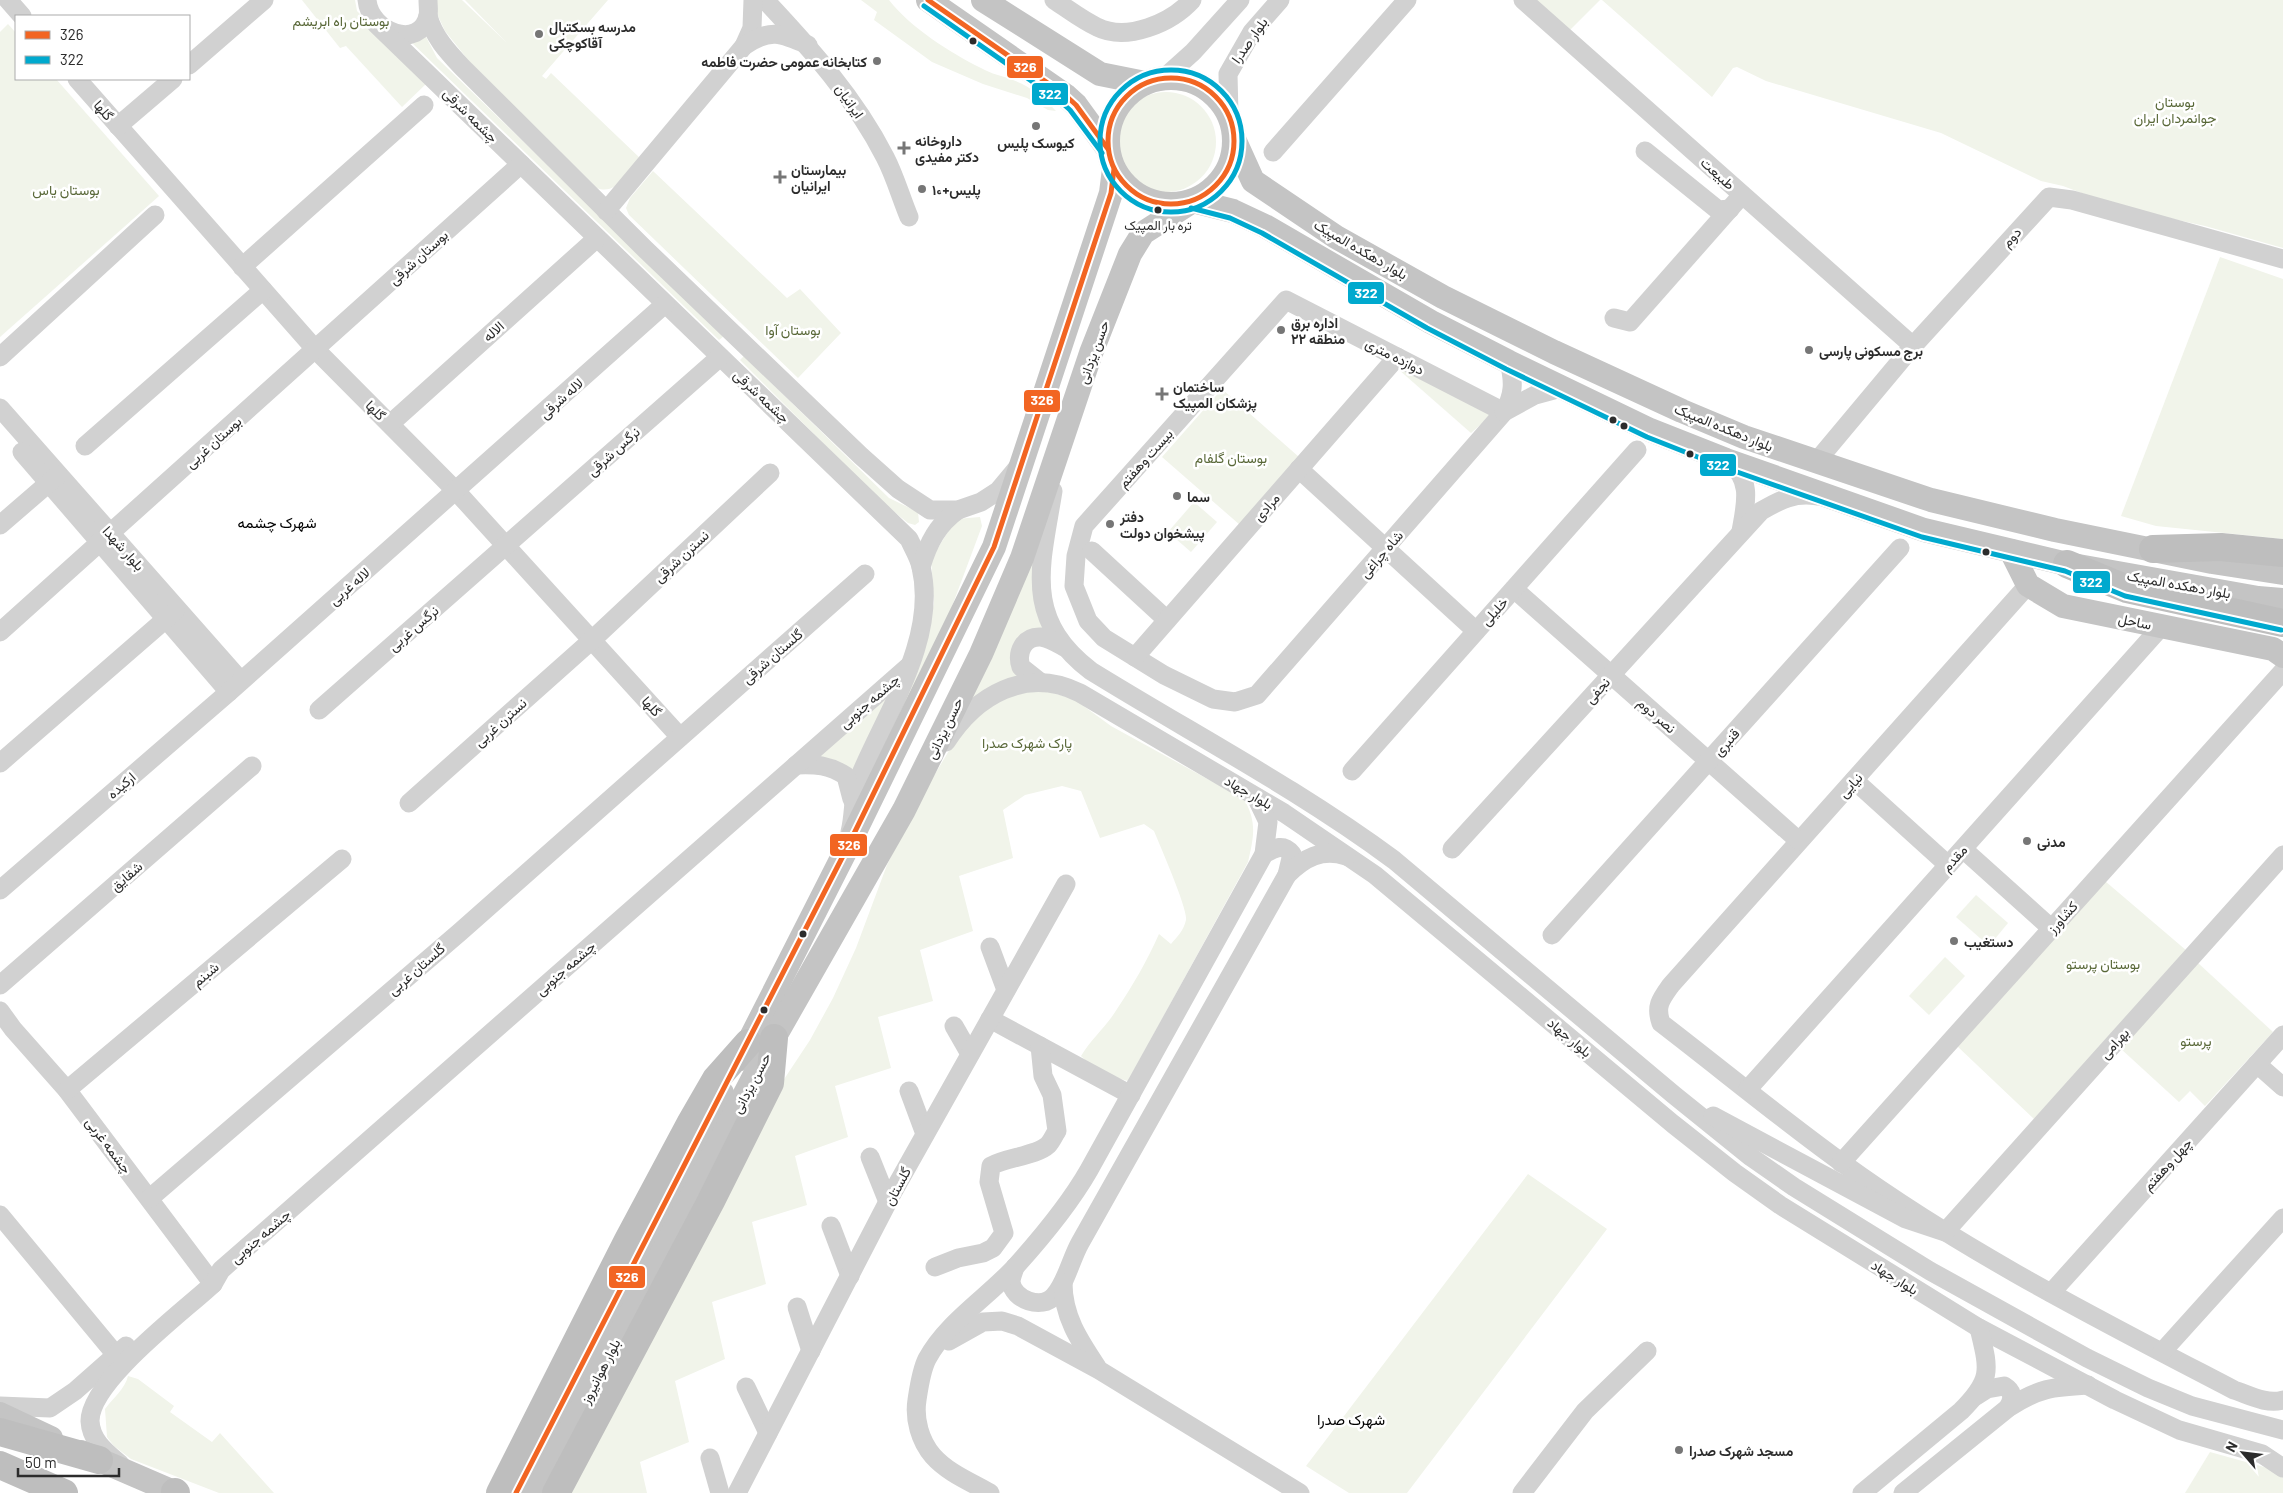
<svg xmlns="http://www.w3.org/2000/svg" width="2283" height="1493" font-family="Barlow,Vazirmatn,sans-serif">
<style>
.green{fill:#f1f4ea}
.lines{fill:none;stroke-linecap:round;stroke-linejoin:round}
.minor{stroke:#d1d1d1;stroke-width:19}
.major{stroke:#c4c4c4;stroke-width:24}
.highway{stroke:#bebebe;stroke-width:28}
.bus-1-casing{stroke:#fff;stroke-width:9}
.bus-2-casing{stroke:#fff;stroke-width:9}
.bus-1{stroke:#f26522;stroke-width:5}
.bus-2{stroke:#00a9ce;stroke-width:5}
.poi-dot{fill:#767676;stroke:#fff;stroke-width:2}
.bus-dot{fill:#2c2c2c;stroke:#fff;stroke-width:2}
.labels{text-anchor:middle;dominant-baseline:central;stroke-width:5;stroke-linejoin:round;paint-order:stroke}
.bus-label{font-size:13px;fill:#2c2c2c;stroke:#fff}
.park-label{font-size:14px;fill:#596838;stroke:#fff}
.poi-label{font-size:14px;font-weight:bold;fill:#2c2c2c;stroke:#fff;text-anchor:start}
.street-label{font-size:14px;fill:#2c2c2c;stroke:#fff}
.neighbourhood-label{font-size:15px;fill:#000;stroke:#fff}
.line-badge{stroke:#fff;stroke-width:2}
.badge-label{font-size:14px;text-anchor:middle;font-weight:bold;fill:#fff}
</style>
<rect width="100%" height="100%" fill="#fff"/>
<!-- green -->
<g class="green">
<path d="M 302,0 L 355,0 L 357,11 L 427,83 L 402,107 L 346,46 L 340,48 Z"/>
<path d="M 435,0 L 462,0 L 507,43 L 465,0 L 608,0 L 542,76 L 546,79 L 551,73 L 641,159 C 630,171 616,196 597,188 L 469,61 L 445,31 L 438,16 Z"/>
<path d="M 861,0 L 889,0 C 911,28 949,52 981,68 C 991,74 1003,76 1013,80 C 1030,86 1044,98 1056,111 L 1048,110 L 1027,98 L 983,84 L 932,62 L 874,20 L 877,12 Z"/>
<path d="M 1532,0 L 1600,0 L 1569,31 Z"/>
<path d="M 1602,0 L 2283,0 L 2283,248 L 2205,226 L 2119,207 L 2063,186 L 2041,181 L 1941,133 L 1766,81 L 1737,67 L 1733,68 L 1712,97 Z"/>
<path d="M 8,24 L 16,33 L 16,79 L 56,79 L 159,196 L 0,337 L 0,32 Z"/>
<path d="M 425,35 L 437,58 L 724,336 L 719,340 L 411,42 Z"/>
<circle cx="1166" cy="142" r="50"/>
<path d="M 653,171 L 787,298 L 800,289 L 841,333 L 798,378 L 629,215 L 626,208 L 630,198 Z"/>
<path d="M 2220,257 L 2283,279 L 2283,539 L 2156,526 L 2121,516 Z"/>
<path d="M 744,356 L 889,498 L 918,512 L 919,522 L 915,525 L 908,523 L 882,502 L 740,360 Z"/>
<path d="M 1405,365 L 1494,413 L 1471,433 L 1398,369 Z"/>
<path d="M 1222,389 L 1299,457 L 1240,525 L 1162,457 Z"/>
<path d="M 1194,502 L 1217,522 L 1191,552 L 1168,532 Z"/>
<path d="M 980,517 L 982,526 L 945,625 L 866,783 L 924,649 L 934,603 L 931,559 L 956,519 Z"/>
<path d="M 1039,545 L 1051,635 L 1029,634 L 1027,680 L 961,714 Z"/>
<path d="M 900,678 L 853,777 C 840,765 831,757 813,757 Z"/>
<path d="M 1039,689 L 1074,699 L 1111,726 L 1244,799 C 1257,822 1254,836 1248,862 L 1128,1081 C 1111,1077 1094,1069 1081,1056 C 1091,1039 1107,1026 1117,1009 C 1133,985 1147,961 1159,934 L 1171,944 C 1177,937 1184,930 1186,920 C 1188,909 1160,846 1154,831 L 1144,824 L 1100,838 L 1081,791 L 1062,786 L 1025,795 L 1003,810 L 1013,858 L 959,876 L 973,931 L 920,950 L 933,1001 L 878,1017 L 891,1068 L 835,1086 L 848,1137 L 795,1156 L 807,1205 L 752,1222 L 766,1284 L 712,1302 L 725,1359 L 675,1381 L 689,1442 L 640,1462 L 647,1493 L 567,1493 L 765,1108 L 810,1040 L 833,998 L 856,948 L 887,865 L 914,809 L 962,729 L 994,699 Z"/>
<path d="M 2105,881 L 2187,951 L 2034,1119 L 1957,1046 Z"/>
<path d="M 1976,895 L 2008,923 L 1989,946 L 1956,917 Z"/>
<path d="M 1945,957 L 1965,976 L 1929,1015 L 1909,996 Z"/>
<path d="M 2198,963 L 2273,1032 L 2205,1106 L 2190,1091 L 2179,1102 L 2120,1048 Z"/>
<path d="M 1528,1174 L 1607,1229 L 1407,1493 L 1349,1493 L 1306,1466 Z"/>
<path d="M 128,1376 L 138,1379 L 174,1406 L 170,1412 L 212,1442 L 220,1433 L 274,1493 L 219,1493 L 131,1459 L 114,1446 L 107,1437 L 105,1409 C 113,1398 125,1389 128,1376 Z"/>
<path d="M 2210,1452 L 2264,1467 L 2283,1476 L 2283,1493 L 2185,1493 Z"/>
</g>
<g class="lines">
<!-- minor -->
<g class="minor">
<path d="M 8,0 L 22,16"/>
<path d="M 367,0 C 370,33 420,50 428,16 C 429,12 428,5 428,0"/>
<path d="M 765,0 C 810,48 855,98 885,157 C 895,176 901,198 909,217"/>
<path d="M 1054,0 C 1068,9 1082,20 1097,27 C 1127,42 1171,23 1192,0"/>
<path d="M 1523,0 L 1913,346"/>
<path d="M 428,16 C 434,37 447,51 462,67 L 645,249 L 861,456 L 898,489 L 930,510 L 958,510 L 981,502 L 998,491 L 1018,467"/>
<path d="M 376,24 L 909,539 C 913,548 919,557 921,567 C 938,638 886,713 860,776 C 852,794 855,813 850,832"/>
<path d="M 744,46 L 752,28 L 753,0"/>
<path d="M 189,65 L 264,0"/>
<path d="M 1164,78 L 1193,52 L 1240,0"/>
<path d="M 77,79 L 316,350 L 456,491 L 680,737"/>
<path d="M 1229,115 L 1228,74 L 1252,32 L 1280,0"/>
<path d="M 118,126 L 173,79"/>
<path d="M 1645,151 L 1718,210 L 1730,209"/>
<path d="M 1273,152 L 1407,0"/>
<path d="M 606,211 L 744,46 C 770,28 781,33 808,45"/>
<path d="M 242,267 L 424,105"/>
<path d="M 1286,300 L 1504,412 L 1257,695 L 1235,702 L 1213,699 L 1164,675 L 1104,638 L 1088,621 L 1074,586 L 1076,556 L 1084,526 Z"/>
<path d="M 1614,318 L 1630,322 L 1742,195"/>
<path d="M 0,357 L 155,215"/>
<path d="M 1509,362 C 1514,382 1514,394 1504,412 L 1535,395 L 1561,388"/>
<path d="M 0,408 L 241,681"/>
<path d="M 390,424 L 597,238"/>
<path d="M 85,446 L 263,290"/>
<path d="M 22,452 L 229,692"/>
<path d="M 1727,461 C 1753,478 1746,504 1741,531"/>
<path d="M 1816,462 L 1913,346 L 2049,197 L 2072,200 L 2283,259"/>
<path d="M 1299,469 L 1476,631"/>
<path d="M 1053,491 C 1041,566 1022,618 1091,671 C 1193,734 1298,789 1394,860 L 1674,1095 L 1751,1157 L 1794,1187 L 1930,1271 L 2087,1358 L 2148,1388 L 2192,1406 L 2283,1430"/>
<path d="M 0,525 L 58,475"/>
<path d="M 1092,551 L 1167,620"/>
<path d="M 921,567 C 928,543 938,524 958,510"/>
<path d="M 2028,585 L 1671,985 C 1661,999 1655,1006 1661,1023 C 1721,1069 1780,1118 1841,1162 C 1963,1251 2100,1320 2234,1390 C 2249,1395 2267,1405 2283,1400"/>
<path d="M 1514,589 L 1799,841"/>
<path d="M 0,632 L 521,164"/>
<path d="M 1135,657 L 1397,357"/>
<path d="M 1040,682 L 1021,667 C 1016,652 1024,636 1041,637 C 1049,638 1057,643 1064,647"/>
<path d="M 319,710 L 720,357"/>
<path d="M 946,742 C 976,695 1026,666 1080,693 L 1284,813 L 1375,875 L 1673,1124 L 1735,1173 L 1780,1205 L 1979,1328 L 2115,1400 L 2179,1430 L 2262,1454 L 2283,1468"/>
<path d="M 0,763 L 175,611"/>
<path d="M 796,765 C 816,764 829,765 846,776 L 852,799"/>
<path d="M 1352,771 L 1637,450"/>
<path d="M 1854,780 L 1948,865"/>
<path d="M 409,803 L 592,640 L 770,473"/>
<path d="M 1452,849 L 1761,511 C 1780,500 1795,492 1817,496"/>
<path d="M 1963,849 L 2052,929"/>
<path d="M 1264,854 C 1275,848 1283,843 1292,854 L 1287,875"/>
<path d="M 0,890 L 229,692 L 665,304"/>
<path d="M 1552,935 L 1900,548"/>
<path d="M 990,947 L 1006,990"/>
<path d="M 0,985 L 252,766"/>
<path d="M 0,1011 L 13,1029 L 67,1090 L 213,1284"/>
<path d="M 990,1019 L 1131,1095"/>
<path d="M 954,1026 L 970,1054"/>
<path d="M 2257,1064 L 2283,1087"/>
<path d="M 1748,1089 L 2161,627"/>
<path d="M 67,1090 L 342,859"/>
<path d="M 909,1091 L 925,1134"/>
<path d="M 1713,1116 L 1906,1219 L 1945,1232 L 2283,855"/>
<path d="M 870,1157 L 888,1202"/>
<path d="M 1841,1163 L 2283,671"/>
<path d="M 150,1198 L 460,932 L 865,574"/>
<path d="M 0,1215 L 116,1355"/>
<path d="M 831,1226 L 850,1276"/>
<path d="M 935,1267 L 958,1258 L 983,1253 L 993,1248 L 1004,1233 L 989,1182 L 991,1166 C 1007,1157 1036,1156 1048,1145 C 1052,1141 1054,1135 1057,1131 L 1052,1095 L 1043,1076 L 1040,1046"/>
<path d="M 1015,1267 C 1014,1271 1011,1277 1011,1282 C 1013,1300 1042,1310 1054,1296 C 1066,1283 1071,1259 1080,1243 L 1287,875 C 1304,858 1322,848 1346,856"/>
<path d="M 1063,1283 C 1063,1316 1079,1340 1097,1367"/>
<path d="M 2051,1293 L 2283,1035"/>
<path d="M 797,1307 L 811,1351"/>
<path d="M 949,1341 L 983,1322 L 1002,1321 L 1018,1326 L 1099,1370 L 1300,1493"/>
<path d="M 2162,1352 L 2283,1218"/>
<path d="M 746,1387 L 768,1433"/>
<path d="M 1976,1396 L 1987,1389 L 2004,1386 C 2014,1392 2013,1399 2008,1408"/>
<path d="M 0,1406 L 50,1408 L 75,1391 L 126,1346"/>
<path d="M 710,1458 L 720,1493"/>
<path d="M 120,1464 C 106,1452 91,1441 90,1421 C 90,1381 184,1311 213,1284 L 221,1270 L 908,667"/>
<path d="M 737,1493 L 894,1190 L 1066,884"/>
<path d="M 990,1493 C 971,1482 948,1473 933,1456 C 920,1441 914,1419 917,1400 C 919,1387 921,1371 927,1359 C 947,1322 988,1297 1016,1266 C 1043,1236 1069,1205 1089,1170 L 1264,854 L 1268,822 L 1256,797"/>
<path d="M 1522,1493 L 1585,1411 L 1647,1351"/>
<path d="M 1862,1493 L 1961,1411 C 1993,1379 1989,1370 1979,1328"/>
<path d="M 1903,1493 L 2008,1408 C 2039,1388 2052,1387 2088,1385"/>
</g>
<!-- major -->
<g class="major">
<path d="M 928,0 L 1065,95 L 1076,105 L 1108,149"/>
<path d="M 983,0 L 1100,74 L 1145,83"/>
<circle cx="1171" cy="141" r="63"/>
<path d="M 1234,139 L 1253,181 L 1336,237 L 1443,297 L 1554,352 L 1682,411 L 1744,437 L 1931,500 L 2055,530 L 2212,562 L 2283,573"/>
<path d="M 2011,551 L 2028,585 L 2063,606 L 2273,649 L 2283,656"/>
<path d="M 740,1059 L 845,852 L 994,547 L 1111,193 L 1114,169"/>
<path d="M 0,1414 L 51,1438"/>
<path d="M 81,1452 L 176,1493"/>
<path d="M 516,1493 L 722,1093"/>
<path d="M 537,1493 L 774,1038 L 904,810 L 981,654 L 1022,558 L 1091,353 L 1130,254 L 1143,233 L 1193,201 L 1233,211 L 1265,226 L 1431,322 L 1509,362 L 1650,430 L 1726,460 L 1924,530 L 2067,564 L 2258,598 L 2283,600"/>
</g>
<!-- highway -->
<g class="highway">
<path d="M 2153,549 L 2221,547 L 2283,553"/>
<path d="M 2067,564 L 2127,589 L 2283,623"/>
<path d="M 0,1432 L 99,1460"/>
<path d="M 0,1465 L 64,1493"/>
<path d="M 175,1492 L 176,1493"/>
<path d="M 500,1493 L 628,1240 L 690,1124 L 716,1079 L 748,1043"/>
<path d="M 556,1493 L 711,1201 L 770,1083 L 774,1038"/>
</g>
<!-- bus-1 casing -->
<g class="bus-1-casing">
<g id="bus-1">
<path d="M 928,0 L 1065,95 L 1076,105 L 1108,149"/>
<circle cx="1171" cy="141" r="63"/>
<path d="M 516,1493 L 845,852 L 994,547 L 1111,193 L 1114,169"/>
</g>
</g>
<!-- bus-2 casing -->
<g class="bus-2-casing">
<g id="bus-2">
<path d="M 924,6 L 1060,101 L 1070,110 L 1102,153"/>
<circle cx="1171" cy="141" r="71"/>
<path d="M 1191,208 L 1230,218 L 1262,233 L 1427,328 L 1506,369 L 1647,437 L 1723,467 L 1922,537 L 2065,571 L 2125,596 L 2281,630"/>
</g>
</g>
<!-- bus-1 -->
<use href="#bus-1" class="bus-1"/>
<!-- bus-2 -->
<use href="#bus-2" class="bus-2"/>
</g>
<!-- markers -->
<g class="poi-dot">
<circle cx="539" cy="34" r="5"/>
<circle cx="877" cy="61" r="5"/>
<circle cx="1036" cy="126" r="5"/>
<path d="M901.5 140.5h5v5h5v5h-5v5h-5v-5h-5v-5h5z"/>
<path d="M777.5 169.5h5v5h5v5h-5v5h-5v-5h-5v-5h5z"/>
<circle cx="922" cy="189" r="5"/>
<circle cx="1281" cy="330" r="5"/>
<circle cx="1809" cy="350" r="5"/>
<path d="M1159.5 386.5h5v5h5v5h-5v5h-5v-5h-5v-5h5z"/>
<circle cx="1177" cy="496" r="5"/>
<circle cx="1110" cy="524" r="5"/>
<circle cx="2027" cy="841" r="5"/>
<circle cx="1954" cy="941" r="5"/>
<circle cx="1679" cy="1450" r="5"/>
</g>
<g class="bus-dot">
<circle cx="973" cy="41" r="4.5"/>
<circle cx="1158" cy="210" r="4.5"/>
<circle cx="1613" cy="420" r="4.5"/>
<circle cx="1624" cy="426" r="4.5"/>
<circle cx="1690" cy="454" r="4.5"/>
<circle cx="1986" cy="552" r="4.5"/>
<circle cx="803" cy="934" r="4.5"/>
<circle cx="764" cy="1010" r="4.5"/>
</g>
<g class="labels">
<!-- bus labels -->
<g class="bus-label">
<text x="1158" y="225">تره بار المپیک</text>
</g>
<!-- park labels -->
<g class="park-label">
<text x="341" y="20">بوستان راه ابریشم</text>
<text x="2175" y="101">بوستان<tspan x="2175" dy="16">جوانمردان ایران</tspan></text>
<text x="66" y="189">بوستان یاس</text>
<text x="793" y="329">بوستان آوا</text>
<text x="1231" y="457">بوستان گلفام</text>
<text x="1027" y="742">پارک شهرک صدرا</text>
<text x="2103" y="963">بوستان پرستو</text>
<text x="2196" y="1040">پرستو</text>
</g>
<!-- poi labels -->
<g class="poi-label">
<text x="549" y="26">مدرسه بسکتبال<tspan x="549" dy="16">آقاکوچکی</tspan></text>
<text x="867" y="61" text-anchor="end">کتابخانه عمومی حضرت فاطمه</text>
<text x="915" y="140">داروخانه<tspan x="915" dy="16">دکتر مفیدی</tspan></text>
<text x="1036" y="142" text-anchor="middle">کیوسک پلیس</text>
<text x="791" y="169">بیمارستان<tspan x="791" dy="16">ایرانیان</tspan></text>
<text x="932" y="189">پلیس+۱۰</text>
<text x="1291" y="322">اداره برق<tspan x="1291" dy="16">منطقه ۲۲</tspan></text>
<text x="1819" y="350">برج مسکونی پارسی</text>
<text x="1173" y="386">ساختمان<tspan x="1173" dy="16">پزشکان المپیک</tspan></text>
<text x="1187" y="496">سما</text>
<text x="1120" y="516">دفتر<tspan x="1120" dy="16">پیشخوان دولت</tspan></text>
<text x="2037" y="841">مدنی</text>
<text x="1964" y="941">دستغیب</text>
<text x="1689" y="1450">مسجد شهرک صدرا</text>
</g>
<!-- street labels -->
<g class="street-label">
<text transform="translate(1249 40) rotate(-55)">بلوار صدرا</text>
<text transform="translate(850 101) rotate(55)">ایرانیان</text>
<text transform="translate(104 110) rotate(49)">گلها</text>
<text transform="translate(471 115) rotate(45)">چشمه شرقی</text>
<text transform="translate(1718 173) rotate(42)">طبیعت</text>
<text transform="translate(2011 237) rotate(-48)">دوم</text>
<text transform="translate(1361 249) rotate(30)">بلوار دهکده المپیک</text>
<text transform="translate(418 257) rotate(-42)">بوستان شرقی</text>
<text transform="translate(493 331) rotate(-42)">الاله</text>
<text transform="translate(1093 352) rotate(-70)">حسن یزدانی</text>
<text transform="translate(1395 356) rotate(27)">دوازده متری</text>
<text transform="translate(762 396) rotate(43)">چشمه شرقی</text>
<text transform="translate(561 398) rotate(-42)">لاله شرقی</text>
<text transform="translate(376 410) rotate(45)">گلها</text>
<text transform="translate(1724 427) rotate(22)">بلوار دهکده المپیک</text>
<text transform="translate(213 442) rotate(-42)">بوستان غربی</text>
<text transform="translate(613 451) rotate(-42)">نرگس شرقی</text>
<text transform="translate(1145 458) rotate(-48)">بیست وهفتم</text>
<text transform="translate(1266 507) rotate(-49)">مرادی</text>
<text transform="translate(124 548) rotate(48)">بلوار شهدا</text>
<text transform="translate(1381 554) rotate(-49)">شاه چراغی</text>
<text transform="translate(681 556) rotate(-43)">نسترن شرقی</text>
<text transform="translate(2179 584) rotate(10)">بلوار دهکده المپیک</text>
<text transform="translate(349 586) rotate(-41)">لاله غربی</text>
<text transform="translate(1494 611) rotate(-48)">خلیلی</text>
<text transform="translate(2135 621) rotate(12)">ساحل</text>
<text transform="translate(413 628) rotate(-41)">نرگس غربی</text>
<text transform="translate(772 656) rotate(-41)">گلستان شرقی</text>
<text transform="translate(1597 690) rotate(-48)">نجفی</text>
<text transform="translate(869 701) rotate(-41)">چشمه جنوبی</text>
<text transform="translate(652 706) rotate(48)">گلها</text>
<text transform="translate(1657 715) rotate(41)">نصر دوم</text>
<text transform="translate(500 722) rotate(-42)">نسترن غربی</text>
<text transform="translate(944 728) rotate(-64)">حسن یزدانی</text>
<text transform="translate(1726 742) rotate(-48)">قنبری</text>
<text transform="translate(121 785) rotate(-41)">ارکیده</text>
<text transform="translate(1850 785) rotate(-48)">نیایی</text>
<text transform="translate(1249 792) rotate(30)">بلوار جهاد</text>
<text transform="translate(1954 858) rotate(-48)">مقدم</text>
<text transform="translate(126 876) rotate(-41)">شقایق</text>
<text transform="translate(2062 917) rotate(-48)">کشاورز</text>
<text transform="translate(565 968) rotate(-41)">چشمه جنوبی</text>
<text transform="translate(416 969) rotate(-41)">گلستان غربی</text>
<text transform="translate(205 974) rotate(-40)">شبنم</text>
<text transform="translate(1570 1037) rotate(40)">بلوار جهاد</text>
<text transform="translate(2114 1043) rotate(-48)">بهرامی</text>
<text transform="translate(751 1083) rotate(-62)">حسن یزدانی</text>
<text transform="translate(109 1145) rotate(53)">چشمه غربی</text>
<text transform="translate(2167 1164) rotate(-48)">چهل وهفتم</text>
<text transform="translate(897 1186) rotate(-62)">گلستان</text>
<text transform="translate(260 1236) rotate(-41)">چشمه جنوبی</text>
<text transform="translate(1895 1277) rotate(32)">بلوار جهاد</text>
<text transform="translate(600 1371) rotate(-63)">بلوار هوانیروز</text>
</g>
<!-- neighbourhood labels -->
<g class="neighbourhood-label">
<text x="277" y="522">شهرک چشمه</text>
<text x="1351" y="1419">شهرک صدرا</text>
</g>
</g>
<g class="line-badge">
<rect x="1006" y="55" width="38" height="24" rx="5" fill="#f26522"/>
<rect x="1031" y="82" width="38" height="24" rx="5" fill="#00a9ce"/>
<rect x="1347" y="281" width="38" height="24" rx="5" fill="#00a9ce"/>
<rect x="1023" y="389" width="38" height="24" rx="5" fill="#f26522"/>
<rect x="1699" y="453" width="38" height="24" rx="5" fill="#00a9ce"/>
<rect x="2072" y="570" width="39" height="24" rx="5" fill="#00a9ce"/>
<rect x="829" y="833" width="39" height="24" rx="5" fill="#f26522"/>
<rect x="608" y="1265" width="38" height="24" rx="5" fill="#f26522"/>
</g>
<g class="badge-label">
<text x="1025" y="72">326</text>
<text x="1050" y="99">322</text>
<text x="1366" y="298">322</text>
<text x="1042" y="405">326</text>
<text x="1718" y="470">322</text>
<text x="2091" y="587">322</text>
<text x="849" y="850">326</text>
<text x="627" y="1282">326</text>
</g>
<!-- legend -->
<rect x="15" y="15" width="175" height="65" fill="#ffffff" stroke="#ababab"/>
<rect x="25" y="31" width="25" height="8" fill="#f26522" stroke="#ababab"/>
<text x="60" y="40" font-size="15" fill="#2c2c2c">326</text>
<rect x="25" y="56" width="25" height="8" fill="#00a9ce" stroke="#ababab"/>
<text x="60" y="65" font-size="15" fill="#2c2c2c">322</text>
<!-- north arrow -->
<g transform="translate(2243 1453) rotate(298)" stroke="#ffffff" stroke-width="4" paint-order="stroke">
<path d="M0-4L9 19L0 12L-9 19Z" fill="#2c2c2c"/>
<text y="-8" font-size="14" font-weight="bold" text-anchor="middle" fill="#2c2c2c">N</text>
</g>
<!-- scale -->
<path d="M18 1468v8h101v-8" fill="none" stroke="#2c2c2c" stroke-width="2.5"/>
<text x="25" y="1468" font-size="15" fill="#2c2c2c" stroke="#ffffff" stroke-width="4" paint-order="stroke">50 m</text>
</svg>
